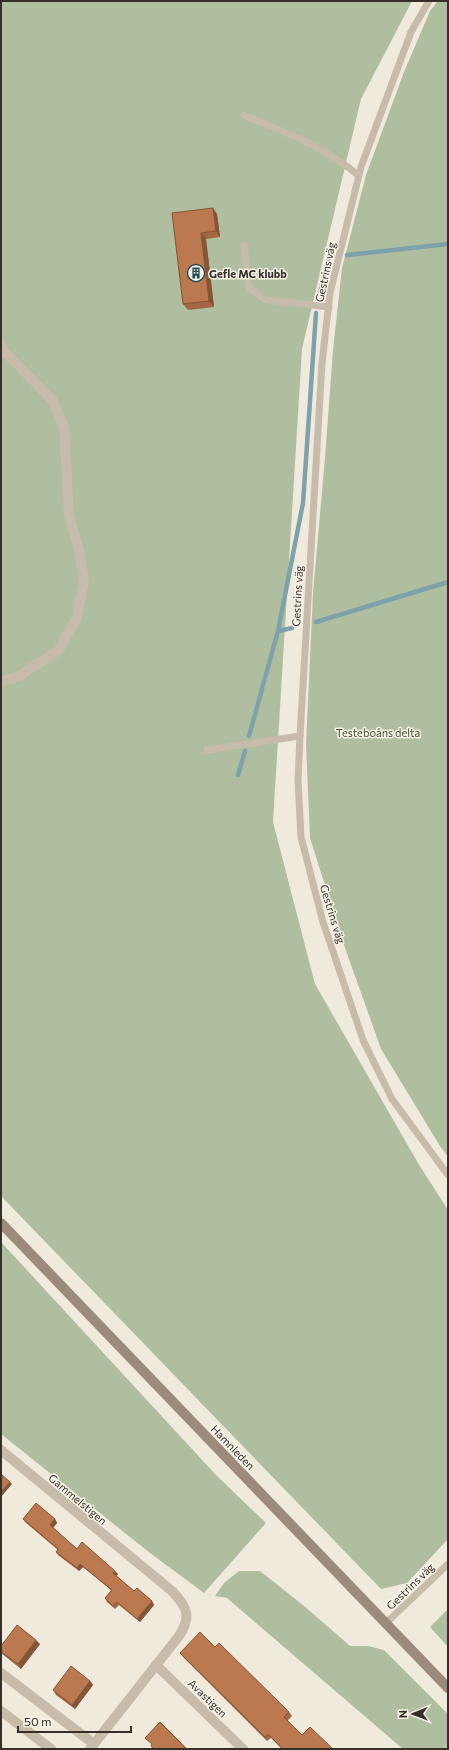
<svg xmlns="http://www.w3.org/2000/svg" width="449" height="1750" font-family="Commissioner,sans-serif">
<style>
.green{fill:#afbe9e}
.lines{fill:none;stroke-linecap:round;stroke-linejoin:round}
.stream{stroke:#7ea2ab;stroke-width:4.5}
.service{stroke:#c7bbaa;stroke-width:7}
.minor{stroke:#c7bbaa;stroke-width:10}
.tertiary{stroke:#c7bbaa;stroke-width:10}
.secondary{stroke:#9b8b7b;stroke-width:10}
.wall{fill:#a26844}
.shaded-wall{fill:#845537}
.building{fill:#bc794f;stroke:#845537}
.labels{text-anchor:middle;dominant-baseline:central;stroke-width:3;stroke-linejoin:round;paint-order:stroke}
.street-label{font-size:11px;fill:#352e29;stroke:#f8f3e9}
.poi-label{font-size:11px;font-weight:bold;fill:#352e29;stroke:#f8f3e9;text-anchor:start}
.park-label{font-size:11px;fill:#40512e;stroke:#f8f3e9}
</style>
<rect width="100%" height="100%" fill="#f0eadd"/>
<!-- green -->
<g class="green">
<path d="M 1,1 L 412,1 L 361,99 L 302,349 L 273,822 L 315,984 L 418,1163 L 448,1210 L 448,1539 L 407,1583 L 381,1589 L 1,1196 Z"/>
<path d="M 438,1 L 448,1 L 448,1157 L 440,1146 L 381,1049 L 345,948 L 310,838 L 306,744 L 313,593 L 325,458 L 333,350 L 342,268 L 366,175 L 404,72 L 430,11 Z"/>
<path d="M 1,1242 L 216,1475 L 266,1523 L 204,1593 L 150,1553 L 1,1434 Z"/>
<path d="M 239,1571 L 260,1571 L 303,1605 L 350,1646 L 368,1646 L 384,1650 L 448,1714 L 448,1749 L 403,1749 L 227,1598 L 215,1596 L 224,1583 Z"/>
<path d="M 448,1609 L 448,1647 L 430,1627 Z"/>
</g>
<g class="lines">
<!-- stream -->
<g class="stream">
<path d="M 347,255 L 448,244"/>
<path d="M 320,292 L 329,257"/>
<path d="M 316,622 L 448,582"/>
<path d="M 278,631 L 292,628"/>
<path d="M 249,736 L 278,631 L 303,503 L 316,313"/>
<path d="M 238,775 L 245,751"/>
</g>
<!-- service -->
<g class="service">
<path d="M 429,1 L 411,32 L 361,167 L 330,293 L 322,363 L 300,736 L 298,781 L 301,837 L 323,922 L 363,1040 L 392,1099 L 448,1175"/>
<path d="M 244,115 C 284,132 325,147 358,175"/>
<path d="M 244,245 L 249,288 L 266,300 L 329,307"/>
<path d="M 207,750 L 300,736"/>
<path d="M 386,1623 L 448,1564"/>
</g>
<!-- minor -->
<g class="minor">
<path d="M 1,344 L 3,350 L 53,401 L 64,427 L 69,515 L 79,550 L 84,580 L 77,617 L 59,650 L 19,676 L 1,682"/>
<path d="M 1,1450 L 172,1591 C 187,1607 192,1616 179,1636 L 90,1749"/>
<path d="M 156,1665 L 243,1749"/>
<path d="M 1,1673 L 94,1744"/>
</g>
<!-- tertiary -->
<path class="tertiary" d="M 1,1711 L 51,1749"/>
<!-- secondary -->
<path class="secondary" d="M 1,1223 L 448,1688"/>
</g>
<!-- wall -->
<g class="wall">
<path d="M 172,213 L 217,214 L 220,237 L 206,239 L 214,307 L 188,310 L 183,304 Z"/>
<path d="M 23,1519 L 55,1519 L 57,1523 L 53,1528 L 77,1549 L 118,1574 L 116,1576 L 134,1591 L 152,1601 L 154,1605 L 140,1622 L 119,1605 L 115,1609 L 107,1602 L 105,1598 L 111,1590 L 83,1567 L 79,1571 L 58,1555 L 56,1552 L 58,1550 L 25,1522 Z"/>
<path d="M 40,1644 L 21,1669 L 1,1653 L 1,1652 Z"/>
<path d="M 215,1647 L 289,1712 L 292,1716 L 287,1721 L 302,1735 L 333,1749 L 282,1749 L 271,1738 L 267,1741 L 183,1657 L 180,1653 Z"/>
<path d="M 90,1681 L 93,1685 L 75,1709 L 56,1695 L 53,1690 Z"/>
</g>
<!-- shaded-wall -->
<g class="shaded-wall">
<path d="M 213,208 L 217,214 L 220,237 L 216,231 Z"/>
<path d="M 201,233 L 206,239 L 214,307 L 209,301 Z"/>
<path d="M 10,1482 L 12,1484 L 1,1497 L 1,1492 Z"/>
<path d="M 55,1519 L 57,1523 L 52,1529 L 50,1525 Z"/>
<path d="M 80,1564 L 83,1567 L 79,1571 L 77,1568 Z"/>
<path d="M 115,1571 L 118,1574 L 116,1576 L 113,1573 Z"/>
<path d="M 152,1601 L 154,1605 L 140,1622 L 137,1619 Z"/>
<path d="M 36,1640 L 40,1644 L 21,1669 L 18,1664 Z"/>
<path d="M 90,1681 L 93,1685 L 75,1709 L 72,1705 Z"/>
</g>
<!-- building -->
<g class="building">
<path d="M 213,208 L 216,231 L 201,233 L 209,301 L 183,304 L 172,213 Z"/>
<path d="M 1,1474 L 10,1482 L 1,1492 Z"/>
<path d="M 36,1503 L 55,1519 L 50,1525 L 77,1549 L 82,1542 L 115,1571 L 113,1573 L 134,1591 L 137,1588 L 152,1601 L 137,1619 L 117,1602 L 113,1606 L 105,1598 L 112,1590 L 80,1564 L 77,1568 L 56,1552 L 58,1549 L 23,1519 Z"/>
<path d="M 17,1625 L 36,1640 L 18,1664 L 1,1652 L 1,1646 Z"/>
<path d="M 200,1632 L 215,1647 L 219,1643 L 289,1712 L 284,1717 L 302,1735 L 310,1727 L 333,1749 L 283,1749 L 268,1734 L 265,1737 L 180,1653 Z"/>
<path d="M 71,1666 L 90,1681 L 72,1705 L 53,1690 Z"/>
<path d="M 160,1722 L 187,1749 L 154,1749 L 151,1746 L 152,1744 L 145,1738 Z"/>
</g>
<!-- icons -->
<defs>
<g id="building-ring" transform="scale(0.9)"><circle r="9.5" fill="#f8f3e9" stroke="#224953" stroke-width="1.5"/><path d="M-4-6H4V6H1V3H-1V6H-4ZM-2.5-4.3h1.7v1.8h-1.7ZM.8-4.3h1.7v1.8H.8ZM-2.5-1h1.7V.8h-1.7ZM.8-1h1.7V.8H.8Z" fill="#224953"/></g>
</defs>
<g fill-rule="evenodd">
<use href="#building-ring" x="196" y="273"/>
</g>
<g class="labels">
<!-- street labels -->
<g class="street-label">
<text transform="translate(325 272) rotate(-78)">Gestrins väg</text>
<text transform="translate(297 596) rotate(-87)">Gestrins väg</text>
<text transform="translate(333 914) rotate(73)">Gestrins väg</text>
<text transform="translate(233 1447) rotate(46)">Hamnleden</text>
<text transform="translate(78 1499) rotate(40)">Gammelstigen</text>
<text transform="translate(410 1586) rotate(-44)">Gestrins väg</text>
<text transform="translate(208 1698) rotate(44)">Avastigen</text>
</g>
<!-- poi labels -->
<g class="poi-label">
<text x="209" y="273">Gefle MC klubb</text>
</g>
<!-- park labels -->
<g class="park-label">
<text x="378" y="732">Testeboåns delta</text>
</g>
</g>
<!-- border -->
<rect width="449" height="1750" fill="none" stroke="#352e29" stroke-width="4"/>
<!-- north arrow -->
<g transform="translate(413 1714) rotate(269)" stroke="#f8f3e9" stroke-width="3" paint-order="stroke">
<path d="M0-3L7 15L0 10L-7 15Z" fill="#352e29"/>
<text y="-6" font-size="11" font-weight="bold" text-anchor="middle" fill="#352e29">N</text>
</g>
<!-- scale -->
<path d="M18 1726v6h113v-6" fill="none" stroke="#352e29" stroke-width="2"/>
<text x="24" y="1726" font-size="12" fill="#352e29" stroke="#f8f3e9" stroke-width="3" paint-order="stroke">50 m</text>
</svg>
